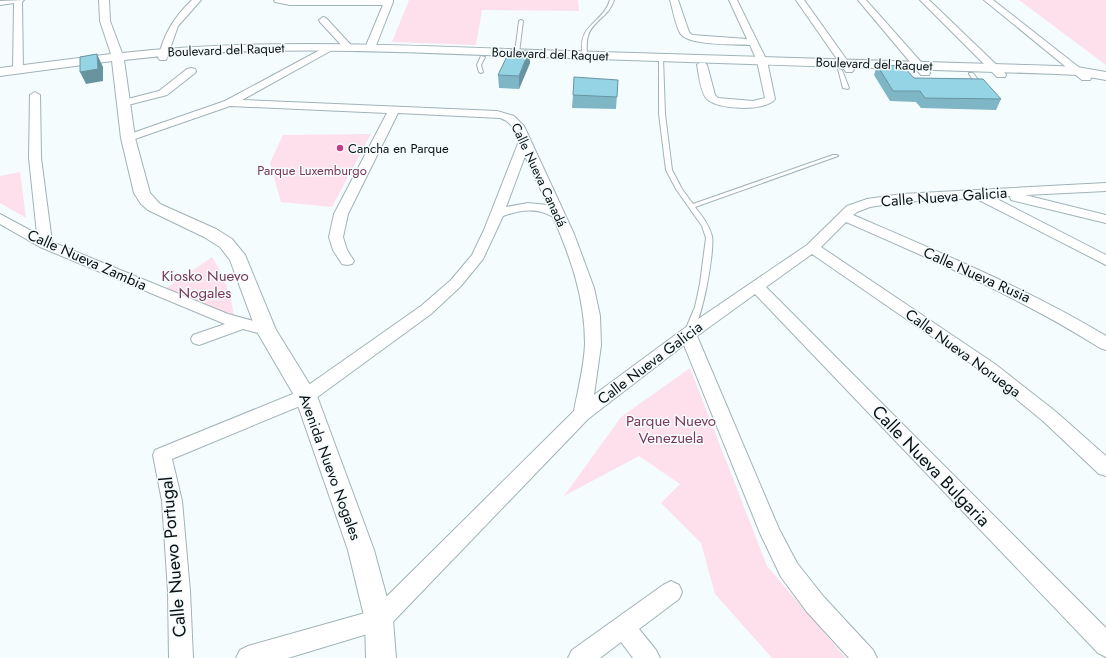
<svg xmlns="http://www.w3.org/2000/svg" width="1106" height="658" font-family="Jost,sans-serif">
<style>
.green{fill:#fde0eb}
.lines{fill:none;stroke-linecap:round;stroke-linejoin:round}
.service-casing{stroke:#a0b3b8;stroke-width:2}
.minor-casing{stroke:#a0b3b8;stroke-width:2}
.tertiary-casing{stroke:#a0b3b8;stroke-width:2}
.service{fill:#fff;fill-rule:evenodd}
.minor{fill:#fff;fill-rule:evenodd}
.tertiary{fill:#fff;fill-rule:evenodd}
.wall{fill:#7fb6c5}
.shaded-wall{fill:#6894a0}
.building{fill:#94d4e5;stroke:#6894a0}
.poi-dot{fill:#c33e83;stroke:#f4fcfe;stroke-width:1.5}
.labels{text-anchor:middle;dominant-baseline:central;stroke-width:3;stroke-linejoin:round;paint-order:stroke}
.far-street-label{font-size:13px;fill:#0b1214;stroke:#f4fcfe}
.far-poi-label{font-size:13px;fill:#0b1214;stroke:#f4fcfe;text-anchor:start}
.far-park-label{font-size:13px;fill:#7a3857;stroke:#f4fcfe}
.street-label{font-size:15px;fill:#0b1214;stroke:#f4fcfe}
.park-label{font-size:15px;fill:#7a3857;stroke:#f4fcfe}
.near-street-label{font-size:18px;fill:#0b1214;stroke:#f4fcfe}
</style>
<rect width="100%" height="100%" fill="#f4fcfe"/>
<!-- green -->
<g class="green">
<path d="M 409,0 L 578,0 L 579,11 L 482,10 L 476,45 L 392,42 Z"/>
<path d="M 1019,0 L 1106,0 L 1106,65 Z"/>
<path d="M 371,134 L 332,207 L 281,202 L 270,163 L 283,135 Z"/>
<path d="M 20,172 L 26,218 L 0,203 L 0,176 Z"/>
<path d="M 212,257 C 224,276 232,296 234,318 L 165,289 Z"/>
<path d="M 690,368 L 767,566 L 846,658 L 772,658 L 715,594 L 701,543 L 661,503 L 680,484 L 639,456 L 564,496 L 621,417 Z"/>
</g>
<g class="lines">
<!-- service casing -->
<g class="service-casing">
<g id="service">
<path d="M 610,0 L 614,0 C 609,17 592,21 588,36 C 586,42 587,49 587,55 L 583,56 C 576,24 603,24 610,0 Z"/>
<path d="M 521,20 L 523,21 L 519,53 L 517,54 L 515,53 L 519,21 Z"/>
<path d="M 481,56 L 485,57 L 481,65 L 483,72 L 481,73 L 479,72 L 477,65 Z"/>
<path d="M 659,57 L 663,58 L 665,114 L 672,170 L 682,189 L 693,204 L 833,155 L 837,155 L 838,156 L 695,207 C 702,216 709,225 712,236 C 715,250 701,332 688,336 L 684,333 L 695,307 L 700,284 L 706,238 L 702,226 L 676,189 L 666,170 L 659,114 Z"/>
<path d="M 838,69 L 842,70 L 849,88 L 848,89 L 843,88 Z"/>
<path d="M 969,73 L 973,73 L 979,81 L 978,82 L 967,84 L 967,82 L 973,80 L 969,74 Z"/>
</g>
</g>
<!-- minor casing -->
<g class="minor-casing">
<g id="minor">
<path d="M 24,0 L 22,2 L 23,70 L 18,73 L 13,70 L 14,3 L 0,5 L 0,1 Z"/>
<path d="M 192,0 L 201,0 L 178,26 L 166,60 L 160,60 L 158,58 C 164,34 174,17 192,0 Z"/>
<path d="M 274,0 L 393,0 L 393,2 L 375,48 L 370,51 L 365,48 L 383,5 L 290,5 L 275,2 Z"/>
<path d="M 670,0 L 678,0 L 689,32 L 692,35 L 747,39 L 729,0 L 737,0 L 767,61 L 775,99 C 766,112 715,110 706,98 C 700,90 699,74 697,65 L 699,63 L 705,63 L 707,65 L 715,95 L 718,98 L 753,101 L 765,98 L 757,61 L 750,45 C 735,44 687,46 680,33 C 675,23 673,10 670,0 Z"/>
<path d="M 796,0 L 804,0 L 854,70 L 852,72 L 846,72 Z"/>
<path d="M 858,0 L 866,0 L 929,71 L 930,73 L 929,75 L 921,75 Z"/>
<path d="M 920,0 L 929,0 L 1005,73 L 1006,75 L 1005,77 L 997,77 Z"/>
<path d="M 984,0 L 993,0 L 1090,76 L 1091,78 L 1090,80 L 1082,80 Z"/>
<path d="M 323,17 L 326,18 L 351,45 L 353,47 L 351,49 L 345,49 L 320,22 L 319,20 Z"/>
<path d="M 331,44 L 336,47 L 334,49 L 242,100 L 497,111 L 514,116 L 524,126 L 574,234 L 594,288 L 600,316 L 601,345 L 594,395 L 682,330 L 807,245 L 847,206 L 867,199 L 902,194 L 1106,183 L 1106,191 L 1025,195 L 1106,215 L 1106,223 L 1011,200 L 1010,196 L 993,197 L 1106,255 L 1106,265 L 975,198 L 902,202 L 870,207 L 857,212 L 853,215 C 939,252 1026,288 1106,336 L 1106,350 L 1100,348 C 1019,297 933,260 846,222 L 821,247 L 995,364 L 1055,411 L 1106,456 L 1106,476 L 1099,474 L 1043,421 L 983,372 L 812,254 L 766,287 L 1106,628 L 1106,657 L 1098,653 L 755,294 L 697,336 L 779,529 L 797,563 L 823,596 L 873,650 L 877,658 L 849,658 L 807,612 L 781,577 L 760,533 L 684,345 L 588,419 L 387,628 L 288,658 L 236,658 L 240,650 L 248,646 L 372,611 L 574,411 C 578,389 584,367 585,344 C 585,299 571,258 553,217 C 537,207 520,210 503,216 L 483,259 L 461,286 L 431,314 L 312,401 L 172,459 L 182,501 L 190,591 L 193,658 L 169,658 L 168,591 L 162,501 L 153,455 L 155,450 L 300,391 L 421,306 L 451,280 L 472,255 L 484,230 L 519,141 C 515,130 512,122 500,118 L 398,113 L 348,214 L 343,237 L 347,250 L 354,261 L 352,264 L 347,265 L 342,264 L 333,250 L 329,237 L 334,214 L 387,113 L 230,106 L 132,140 L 124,140 L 122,138 L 124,136 L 225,101 ZM 525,156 L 548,205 L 528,203 L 506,207 Z"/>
<path d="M 191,68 L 195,69 L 196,71 L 195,73 L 167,95 L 124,106 L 119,103 L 120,101 L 159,91 L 187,69 Z"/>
<path d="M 35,92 L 40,95 L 41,158 L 52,242 L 228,314 L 272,326 L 274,330 L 272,334 L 266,335 L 243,329 L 199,345 L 193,343 L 191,339 L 193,335 L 225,324 L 40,247 L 0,224 L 0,214 L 37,234 L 29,158 L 30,95 Z"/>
<path d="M 671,581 L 679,585 L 682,592 L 679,599 L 639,629 L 656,650 L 660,658 L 633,658 L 621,642 L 600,658 L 568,658 L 572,650 L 663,585 Z"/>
</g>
</g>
<!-- tertiary casing -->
<g class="tertiary-casing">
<path id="tertiary" d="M 99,0 L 109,0 L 110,21 L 122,53 C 260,38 398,45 536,50 C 709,55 883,61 1057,66 L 1077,67 L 1106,72 L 1106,80 L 1077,75 L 1057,74 C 884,68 710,63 537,57 C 399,52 261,44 124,60 L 135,138 L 150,193 L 160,204 L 216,229 L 232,239 L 245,255 L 276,330 L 317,396 L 374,550 L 393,620 L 396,658 L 366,658 L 365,620 L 348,550 L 295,397 L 256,330 L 230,260 L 220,247 L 204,237 L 148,210 L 141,204 L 134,193 L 121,138 L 112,61 L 0,76 L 0,68 L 111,54 L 100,21 Z"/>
</g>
<!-- service -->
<use href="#service" class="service"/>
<!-- minor -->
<use href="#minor" class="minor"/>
<!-- tertiary -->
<use href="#tertiary" class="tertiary"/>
</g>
<!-- wall -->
<g class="wall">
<path d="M 529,51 L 530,63 L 519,89 L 499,88 L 498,75 Z"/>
<path d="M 877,65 L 914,78 L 1001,99 L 996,110 L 921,108 L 916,102 L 890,101 L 874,75 Z"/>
<path d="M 618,80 L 616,109 L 572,108 L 573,95 Z"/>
</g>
<!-- shaded-wall -->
<g class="shaded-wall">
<path d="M 529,51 L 530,63 L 519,89 L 519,76 Z"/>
<path d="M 97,54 L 103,67 L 103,81 L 86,84 L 80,72 Z"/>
</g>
<!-- building -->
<g class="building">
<path d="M 510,50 L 529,51 L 519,76 L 498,75 Z"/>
<path d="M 97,54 L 98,69 L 80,72 L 80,57 Z"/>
<path d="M 877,65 L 903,66 L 914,78 L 983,79 L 1001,99 L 925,98 L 920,91 L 893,91 Z"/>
<path d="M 574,77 L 618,80 L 617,97 L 573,95 Z"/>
</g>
<!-- markers -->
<circle class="poi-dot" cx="340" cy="148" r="4"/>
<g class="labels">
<!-- far-street labels -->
<g class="far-street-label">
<text transform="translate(226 50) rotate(-2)">Boulevard del Raquet</text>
<text transform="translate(550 54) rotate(2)">Boulevard del Raquet</text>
<text transform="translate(874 64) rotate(2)">Boulevard del Raquet</text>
<text transform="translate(539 175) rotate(65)">Calle Nueva Canadá</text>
</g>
<!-- far-poi labels -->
<g class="far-poi-label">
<text x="348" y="148">Cancha en Parque</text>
</g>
<!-- far-park labels -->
<g class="far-park-label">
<text x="312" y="170">Parque Luxemburgo</text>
</g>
<!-- street labels -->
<g class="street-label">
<text transform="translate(944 197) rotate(-4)">Calle Nueva Galicia</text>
<text transform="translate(87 260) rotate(24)">Calle Nueva Zambia</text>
<text transform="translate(977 275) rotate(24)">Calle Nueva Rusia</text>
<text transform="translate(963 353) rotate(36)">Calle Nueva Noruega</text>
<text transform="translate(650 363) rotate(-37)">Calle Nueva Galicia</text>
<text transform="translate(330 467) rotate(70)">Avenida Nuevo Nogales</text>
</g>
<!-- park labels -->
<g class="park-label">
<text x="205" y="276">Kiosko Nuevo<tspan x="205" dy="17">Nogales</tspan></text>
<text x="671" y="421">Parque Nuevo<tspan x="671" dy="17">Venezuela</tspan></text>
</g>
<!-- near-street labels -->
<g class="near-street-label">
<text transform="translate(931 466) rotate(46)">Calle Nueva Bulgaria</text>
<text transform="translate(173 557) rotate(-95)">Calle Nuevo Portugal</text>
</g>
</g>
</svg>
